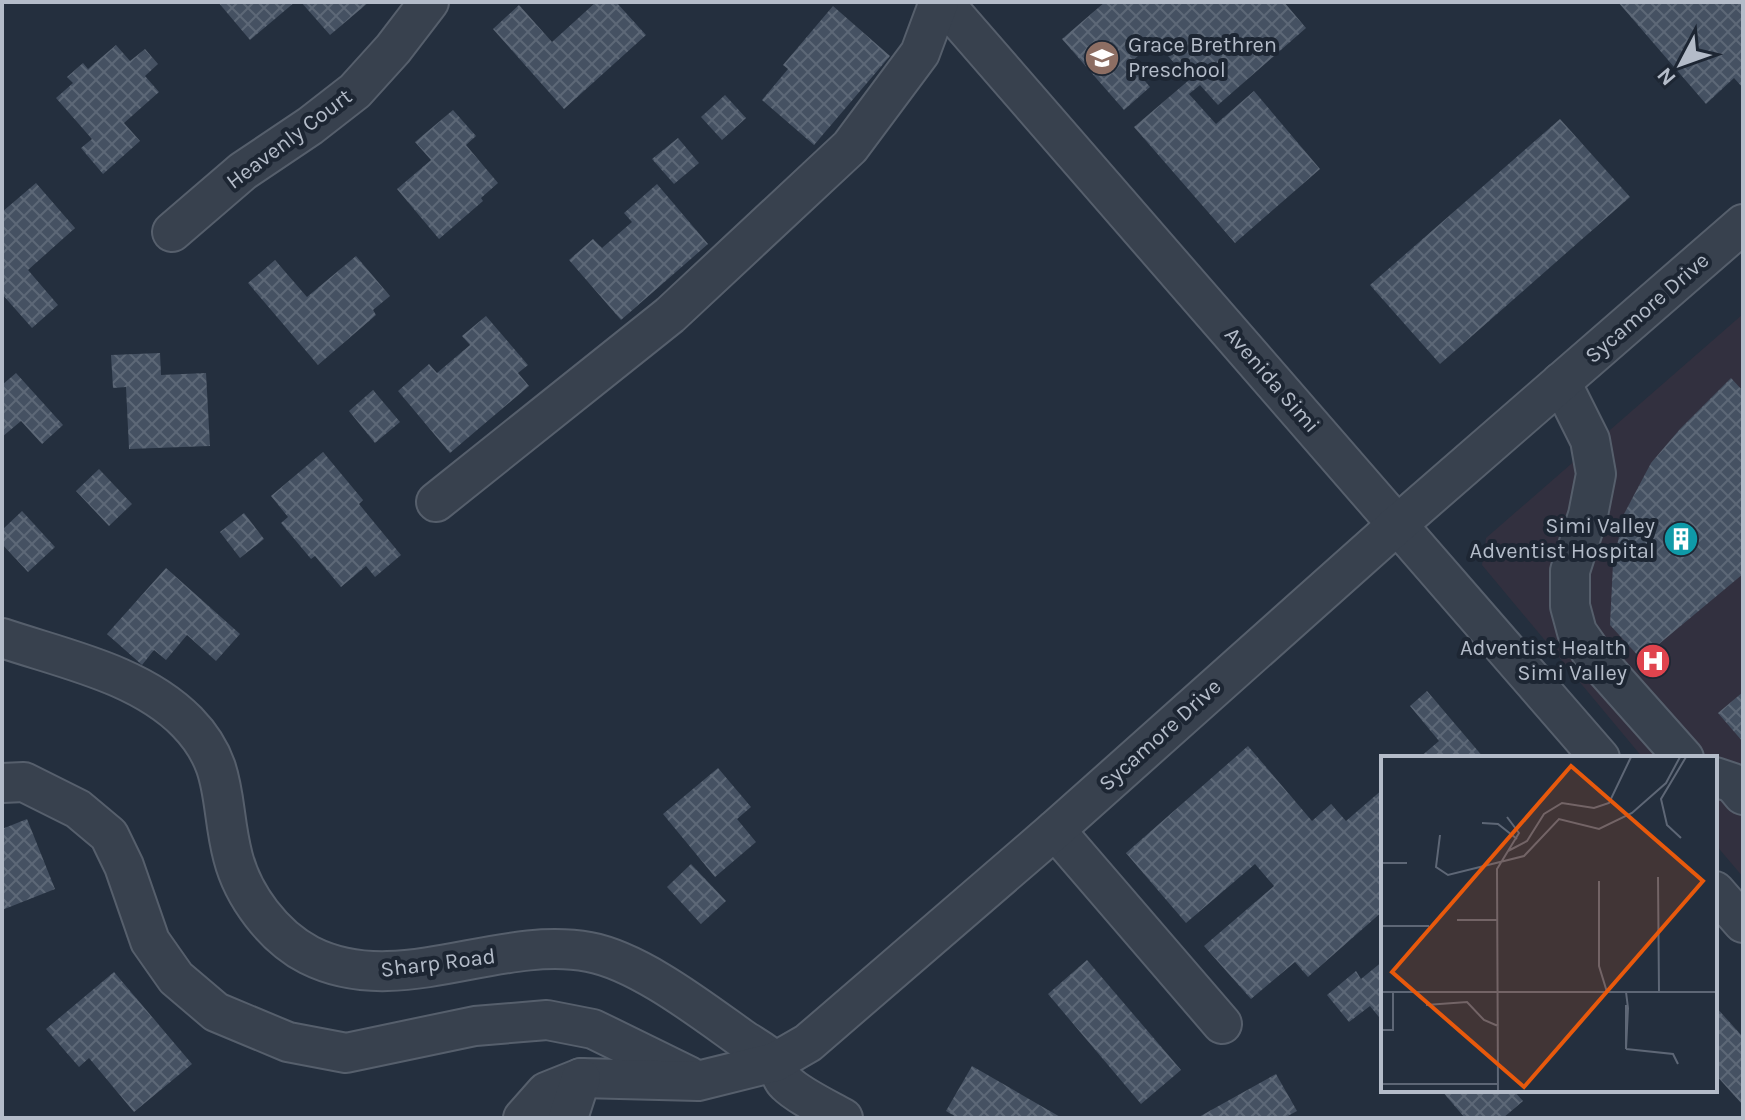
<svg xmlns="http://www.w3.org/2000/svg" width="1745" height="1120" font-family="Karla,sans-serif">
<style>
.medical{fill:#32303f}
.building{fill:url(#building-cross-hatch)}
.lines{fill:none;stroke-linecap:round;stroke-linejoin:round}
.minor-casing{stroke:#565f6c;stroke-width:42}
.minor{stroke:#38414e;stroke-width:38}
.labels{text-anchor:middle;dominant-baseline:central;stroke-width:8;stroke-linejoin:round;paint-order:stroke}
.poi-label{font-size:22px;fill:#b4bcc9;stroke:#1d2633;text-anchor:end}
.street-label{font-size:22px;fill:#b4bcc9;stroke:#1d2633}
.inset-road{fill:none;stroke:#5e6776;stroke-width:2}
.view{fill:#e8590c;fill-opacity:0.15;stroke:#e8590c;stroke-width:4}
.inset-edge{fill:none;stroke:#b4bcc9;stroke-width:4}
</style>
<defs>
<pattern id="building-cross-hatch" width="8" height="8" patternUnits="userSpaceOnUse" patternTransform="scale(2)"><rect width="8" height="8" fill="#455162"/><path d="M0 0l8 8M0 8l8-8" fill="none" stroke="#5d6877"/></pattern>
</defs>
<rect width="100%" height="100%" fill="#242f3e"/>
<!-- medical -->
<path class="medical" d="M 1743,314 L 1743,877 L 1715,844 L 1715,758 L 1643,758 L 1482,565 L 1486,538 Z"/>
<!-- building -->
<g class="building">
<path d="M 218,2 L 295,2 L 250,40 Z"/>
<path d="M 301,2 L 369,2 L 330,35 Z"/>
<path d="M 596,2 L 616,2 L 646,35 L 564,109 L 493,29 L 519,5 L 552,42 Z"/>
<path d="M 1105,2 L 1284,2 L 1306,28 L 1218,105 L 1200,85 L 1189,94 L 1216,124 L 1254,91 L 1320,169 L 1235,243 L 1134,127 L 1189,80 L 1155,41 L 1130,63 L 1150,87 L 1124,110 L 1062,39 Z"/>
<path d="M 1618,2 L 1743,2 L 1743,88 L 1734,78 L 1706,104 Z"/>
<path d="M 833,6 L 890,56 L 814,145 L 762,100 L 788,69 L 783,65 Z"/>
<path d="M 116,45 L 130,61 L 145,49 L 158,64 L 145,76 L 159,92 L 124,123 L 140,141 L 103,174 L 81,148 L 92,139 L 56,98 L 73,83 L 67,77 L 83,63 L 88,69 Z"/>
<path d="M 725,95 L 746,118 L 722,140 L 701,117 Z"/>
<path d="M 453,110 L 476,136 L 466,145 L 498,183 L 481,198 L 483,201 L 439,239 L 397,189 L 431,160 L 415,142 Z"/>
<path d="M 1560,119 L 1630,197 L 1440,364 L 1370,285 Z"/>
<path d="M 678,138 L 699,163 L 674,184 L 652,159 Z"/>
<path d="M 36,183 L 75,228 L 28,270 L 58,305 L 32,328 L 2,294 L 2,212 Z"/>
<path d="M 657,184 L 708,244 L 621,320 L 569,260 L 593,239 L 602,248 L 632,222 L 624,213 Z"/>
<path d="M 356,256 L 390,296 L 373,310 L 376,315 L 318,365 L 248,283 L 275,260 L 307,297 Z"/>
<path d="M 486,316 L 528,365 L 518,373 L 529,386 L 450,453 L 398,391 L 429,364 L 437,373 L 470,345 L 462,336 Z"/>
<path d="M 160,353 L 161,375 L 206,373 L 210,446 L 129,449 L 126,387 L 113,388 L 111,355 Z"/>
<path d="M 16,373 L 63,425 L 42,444 L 21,421 L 2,437 L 2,385 Z"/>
<path d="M 1731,378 L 1743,391 L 1743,574 L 1641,659 L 1610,625 L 1613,564 L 1624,514 L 1651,463 L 1680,429 Z"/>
<path d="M 373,390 L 400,422 L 375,443 L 349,411 Z"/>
<path d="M 323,452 L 363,500 L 359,504 L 401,555 L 375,577 L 366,566 L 341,587 L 315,556 L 311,559 L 281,523 L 288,517 L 271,496 Z"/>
<path d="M 99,469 L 132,504 L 109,526 L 76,491 Z"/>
<path d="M 22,511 L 55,547 L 28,572 L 2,544 L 2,530 Z"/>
<path d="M 244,513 L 264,539 L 240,558 L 220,532 Z"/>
<path d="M 166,568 L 240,634 L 216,661 L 187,635 L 166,660 L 154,650 L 142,665 L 107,634 Z"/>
<path d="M 1427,691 L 1484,758 L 1419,758 L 1439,741 L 1410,706 Z"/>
<path d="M 1743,692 L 1743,742 L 1718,713 Z"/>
<path d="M 1248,746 L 1312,821 L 1331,804 L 1346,821 L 1383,789 L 1383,911 L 1308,977 L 1295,962 L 1251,999 L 1204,946 L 1274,886 L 1255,864 L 1186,923 L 1126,853 Z"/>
<path d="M 718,768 L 751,807 L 737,819 L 756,842 L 715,877 L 663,814 Z"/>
<path d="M 27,819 L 55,889 L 2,910 L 2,829 Z"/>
<path d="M 691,864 L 726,901 L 701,924 L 667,887 Z"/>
<path d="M 1087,960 L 1181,1070 L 1141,1104 L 1048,994 Z"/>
<path d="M 1383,961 L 1383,1022 L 1370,1006 L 1349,1022 L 1327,995 L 1356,971 L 1361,979 Z"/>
<path d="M 114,972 L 192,1064 L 134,1112 L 89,1058 L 79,1067 L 46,1029 Z"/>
<path d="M 1715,1006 L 1743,1037 L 1741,1103 L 1715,1074 Z"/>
<path d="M 972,1066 L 1062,1118 L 958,1118 L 946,1111 Z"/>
<path d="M 1276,1074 L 1297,1111 L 1284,1118 L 1197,1118 Z"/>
<path d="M 1441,1090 L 1513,1090 L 1523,1101 L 1503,1118 L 1465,1118 Z"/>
</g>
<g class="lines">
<!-- minor casing -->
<g class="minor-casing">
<g id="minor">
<path d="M 943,2 L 1600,758"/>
<path d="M 172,232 L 243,171 L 310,126 L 355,91 L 393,49 L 429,2"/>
<path d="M 1561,382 L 1590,440 L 1596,474 L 1588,515 L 1570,571 L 1570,606 L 1577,632 L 1596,659 L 1684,758"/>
<path d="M 436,502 L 670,315 L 850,147 L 920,53 L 939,2"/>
<path d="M 2,638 C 64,659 140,674 187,722 C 230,766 219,804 233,857 C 243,896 273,936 309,955 C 398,1000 496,935 589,952 C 638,961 699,1008 741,1038 C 751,1045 767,1053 775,1062 C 780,1068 780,1078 786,1083 C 799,1096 827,1109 843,1118"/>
<path d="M 1715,777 L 1733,783 L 1743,795"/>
<path d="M 2,783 L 24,782 L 78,809 L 109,835 L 124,866 L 150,941 L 176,978 L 216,1012 L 288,1042 L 346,1053 L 475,1026 L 547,1020 L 593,1029 L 689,1076"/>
<path d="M 1055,830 L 1222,1024"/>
<path d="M 1715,891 L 1743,923"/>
<path d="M 523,1118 L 546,1092 L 581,1078 L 698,1081 L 775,1062 L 808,1043 L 1055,830 L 1397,525 L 1743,224"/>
<path d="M 568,1118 L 581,1078"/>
</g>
</g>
<!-- minor -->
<use href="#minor" class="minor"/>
</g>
<!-- icons -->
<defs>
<g id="school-disc" transform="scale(1.8)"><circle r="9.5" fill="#8d6e63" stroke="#1d2633"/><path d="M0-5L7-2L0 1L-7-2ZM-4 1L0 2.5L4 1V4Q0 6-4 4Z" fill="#fff"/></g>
<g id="building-disc" transform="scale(1.8)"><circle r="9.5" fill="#0f9aa8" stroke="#1d2633"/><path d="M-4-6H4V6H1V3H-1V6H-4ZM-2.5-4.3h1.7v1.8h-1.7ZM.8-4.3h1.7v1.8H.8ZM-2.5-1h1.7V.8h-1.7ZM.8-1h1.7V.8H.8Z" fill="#fff"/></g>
<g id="hospital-disc" transform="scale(1.8)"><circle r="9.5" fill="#e0444e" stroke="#1d2633"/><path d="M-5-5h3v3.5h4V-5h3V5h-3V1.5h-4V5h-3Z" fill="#fff"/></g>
</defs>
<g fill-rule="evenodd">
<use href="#school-disc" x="1102" y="58"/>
<use href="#building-disc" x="1681" y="539"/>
<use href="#hospital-disc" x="1653" y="661"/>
</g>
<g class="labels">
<!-- poi labels -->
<g class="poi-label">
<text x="1128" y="45" text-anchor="start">Grace Brethren<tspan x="1128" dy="25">Preschool</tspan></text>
<text x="1655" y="526">Simi Valley<tspan x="1655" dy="25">Adventist Hospital</tspan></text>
<text x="1627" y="648">Adventist Health<tspan x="1627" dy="25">Simi Valley</tspan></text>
</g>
<!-- street labels -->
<g class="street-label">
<text transform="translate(289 139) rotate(-37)">Heavenly Court</text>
<text transform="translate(1647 308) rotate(-41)">Sycamore Drive</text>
<text transform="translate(1272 380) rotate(49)">Avenida Simi</text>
<text transform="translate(1160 735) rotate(-42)">Sycamore Drive</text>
<text transform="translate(438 963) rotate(-7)">Sharp Road</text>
</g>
</g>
<!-- overview -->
<g transform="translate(1381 756)">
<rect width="336" height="336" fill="#242f3e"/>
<path class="inset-road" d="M 101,67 L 117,68 L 136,83M 59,79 L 55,111 L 67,119 L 143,100 L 178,63 L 218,73 L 251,57 L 285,27 L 299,1M 300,82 L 286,69 L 280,43 L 305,1M 127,95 L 146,85 L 163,58 L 181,47 L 213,52 L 228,47 L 250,1M 0,107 L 26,107M 277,121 L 278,236M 218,125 L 218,210 L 226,236M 76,164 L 116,164M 0,170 L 48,170M 0,236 L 336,236M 245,236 L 247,252 L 245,293 L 245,249M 45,249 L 86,246 L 103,264 L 117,270M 0,274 L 12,274 L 12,236M 245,293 L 292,298 L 297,308M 0,328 L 117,328M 117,335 L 116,113 L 138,77 L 126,61"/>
<path class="view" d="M 190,10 L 322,125 L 143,331 L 11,216 Z"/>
<rect width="336" height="336" class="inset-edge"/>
</g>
<!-- border -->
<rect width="1745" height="1120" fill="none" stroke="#b4bcc9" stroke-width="8"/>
<!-- north arrow -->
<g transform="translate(1681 64) rotate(229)" stroke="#1d2633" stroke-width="6" paint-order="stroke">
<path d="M0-6L14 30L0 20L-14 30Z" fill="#b4bcc9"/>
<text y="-12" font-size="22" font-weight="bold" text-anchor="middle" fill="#b4bcc9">N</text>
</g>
</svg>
